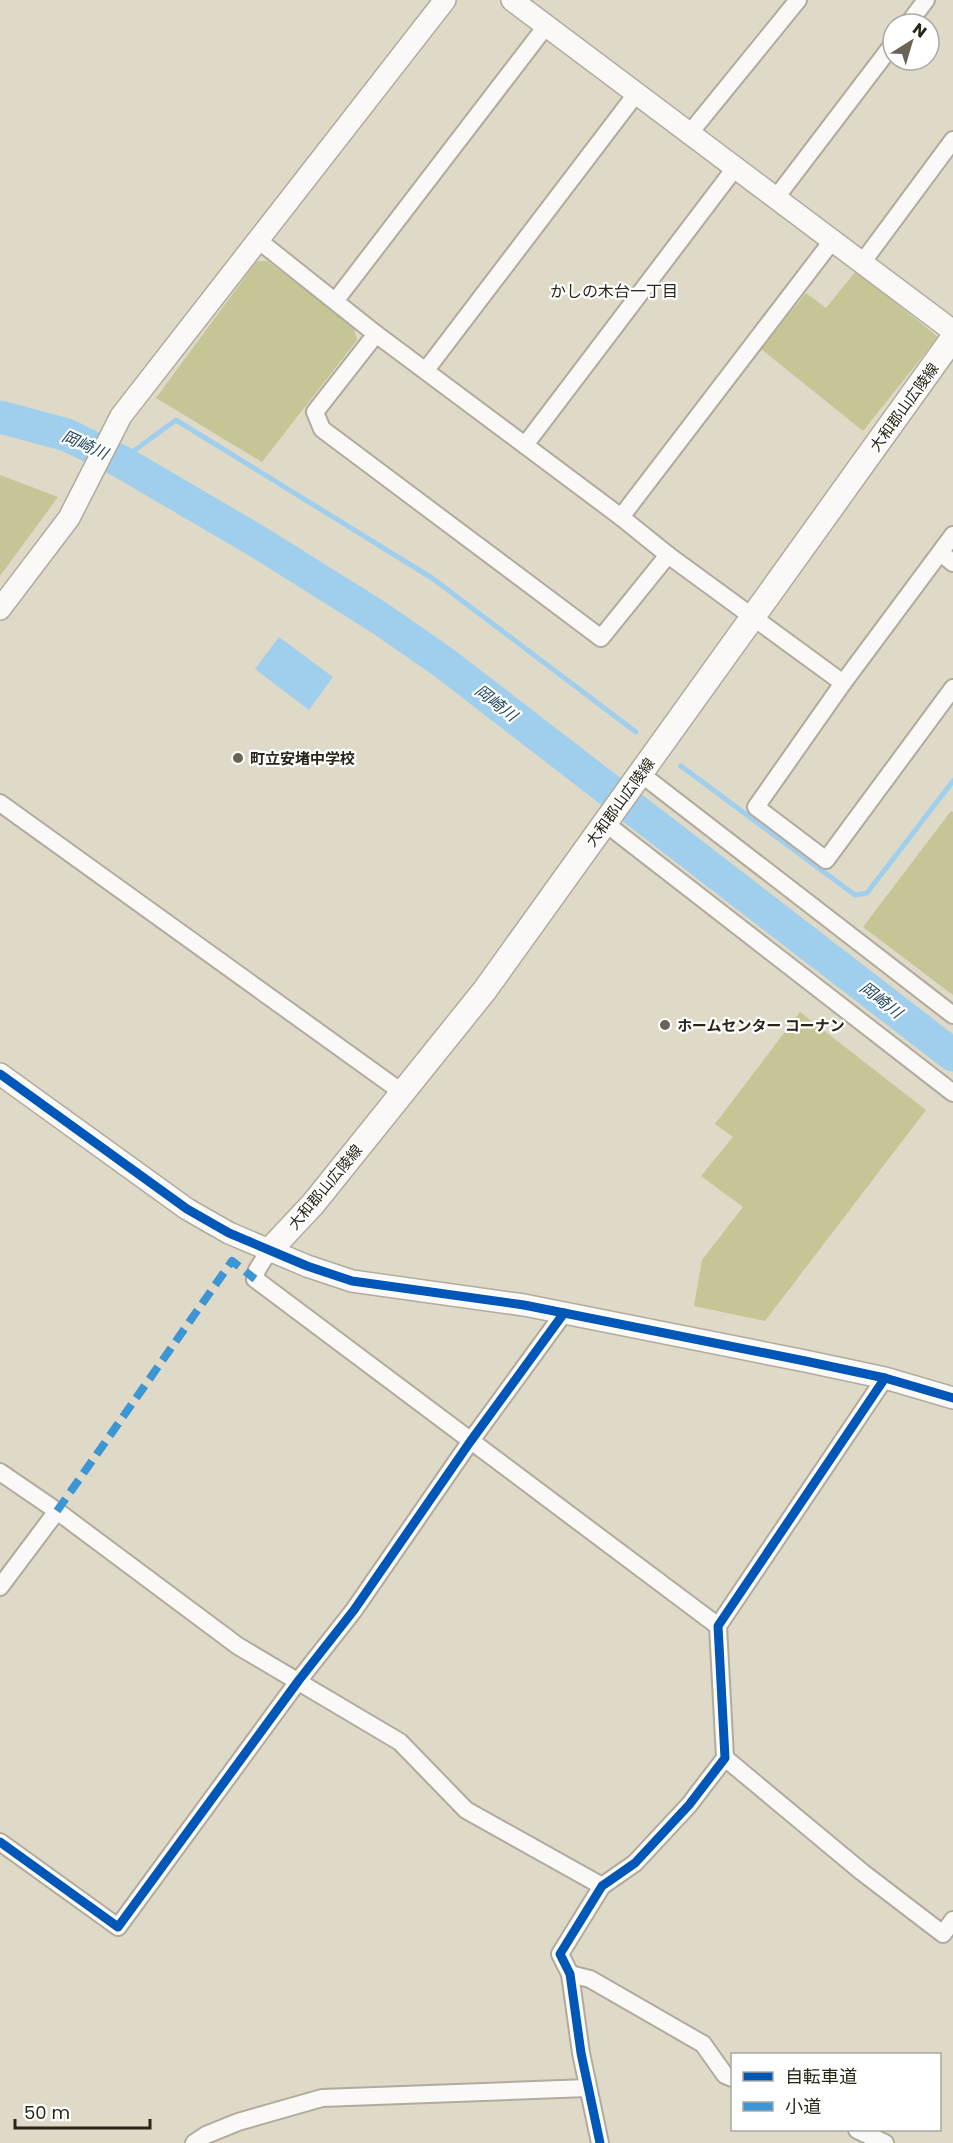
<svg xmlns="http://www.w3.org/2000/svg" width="953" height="2143" font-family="Poppins,'Noto Sans JP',sans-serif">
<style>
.green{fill:#c5c595}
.water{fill:#a0cfed}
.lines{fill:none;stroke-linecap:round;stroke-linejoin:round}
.stream{stroke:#a0cfed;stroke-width:5}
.river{stroke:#a0cfed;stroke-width:33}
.minor-casing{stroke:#b0ab9d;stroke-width:20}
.tertiary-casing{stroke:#b0ab9d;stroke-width:24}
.secondary-casing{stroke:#b0ab9d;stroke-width:27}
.minor{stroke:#faf9f7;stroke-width:16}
.tertiary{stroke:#faf9f7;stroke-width:21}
.secondary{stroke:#faf9f7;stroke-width:24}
.quiet{stroke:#3c95d4;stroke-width:8;stroke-dasharray:15 8;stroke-linecap:butt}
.cycleway-casing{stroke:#fff;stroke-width:13}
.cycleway{stroke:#0057b8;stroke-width:9}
.poi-dot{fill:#696455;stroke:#fff;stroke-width:2}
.labels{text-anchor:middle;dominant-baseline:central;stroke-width:4.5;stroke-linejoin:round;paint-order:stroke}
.street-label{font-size:15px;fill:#292518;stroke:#fff}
.poi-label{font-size:15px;font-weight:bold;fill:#292518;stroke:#fff;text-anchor:start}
.neighbourhood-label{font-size:16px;fill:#292518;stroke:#fff}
.water-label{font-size:16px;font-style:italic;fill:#224862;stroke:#fff}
</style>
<rect width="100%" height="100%" fill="#dfd9c7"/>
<!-- green -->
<g class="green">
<path d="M 257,261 L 267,261 L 353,325 L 357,340 L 262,462 L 156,398 Z"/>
<path d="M 856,271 L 938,337 L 863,431 L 761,349 L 806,293 L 826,308 Z"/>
<path d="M 0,475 L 58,497 L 0,576 Z"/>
<path d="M 951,811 L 953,812 L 953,995 L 863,927 Z"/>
<path d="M 800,1012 L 926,1110 L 765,1321 L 694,1306 L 702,1260 L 743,1207 L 701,1176 L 733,1137 L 715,1124 Z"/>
</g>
<!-- water -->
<path class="water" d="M 279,637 L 333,677 L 309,710 L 255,669 Z"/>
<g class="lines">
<!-- stream -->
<g class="stream">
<path d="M 120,461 L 176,420 L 432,578 L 636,732"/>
<path d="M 681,766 L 855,895 L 867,893 L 953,781"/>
</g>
<!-- river -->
<path class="river" d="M 0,417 L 67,435 L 120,461 L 255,540 L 378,617 L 443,662 L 953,1055"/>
<!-- minor casing -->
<g class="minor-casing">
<g id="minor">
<path d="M 908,24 L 926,0"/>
<path d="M 689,134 L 798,0"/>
<path d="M 775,199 L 893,44"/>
<path d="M 258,240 L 376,334 L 621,517 L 668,555 L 843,683"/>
<path d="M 862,263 L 953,140"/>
<path d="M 336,300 L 546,26"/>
<path d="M 376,334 L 315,412 L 322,429 L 601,638 L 668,555"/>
<path d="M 426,370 L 636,94"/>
<path d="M 525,445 L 735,168"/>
<path d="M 621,517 L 832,241"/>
<path d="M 953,535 L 843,683 L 756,807 L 826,860 L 953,688"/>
<path d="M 941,553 L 953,563"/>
<path d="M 641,774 L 953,1015"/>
<path d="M 0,803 L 403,1093"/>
<path d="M 605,823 L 953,1093"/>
<path d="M 269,1251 L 257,1270 L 255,1279 L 718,1626"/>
<path d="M 0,1472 L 57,1511 L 238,1646 L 400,1742 L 466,1810 L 602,1886"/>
<path d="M 0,1587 L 57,1511"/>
<path d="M 725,1758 L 862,1872 L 943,1934 L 953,1920"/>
<path d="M 0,1842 L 118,1927 L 299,1680 L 354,1610 L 470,1442 L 564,1313"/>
<path d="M 570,1974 L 590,1979 L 703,2044 L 725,2075 L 732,2078"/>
<path d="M 857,2130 L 885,2143"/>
<path d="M 194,2143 L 206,2135 L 238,2122 L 322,2098 L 587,2088"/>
<path d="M 600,2143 L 581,2053 L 570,1974 L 560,1954 L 602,1886 L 635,1863 L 689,1805 L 725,1758 L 718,1626 L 885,1378"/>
</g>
</g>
<!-- tertiary casing -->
<g class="tertiary-casing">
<g id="tertiary">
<path d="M 512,0 L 953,331"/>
<path d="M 0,609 L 69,518 L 121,416 L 445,0"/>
<path d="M 0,1074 L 187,1209 L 229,1233 L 307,1266 L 352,1281 L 524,1305 L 805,1361 L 885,1378 L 953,1398"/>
</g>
</g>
<!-- secondary casing -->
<g class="secondary-casing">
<path id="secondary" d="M 269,1251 L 313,1204 L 485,990 L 953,338"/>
</g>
<!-- minor -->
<use href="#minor" class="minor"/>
<!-- tertiary -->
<use href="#tertiary" class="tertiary"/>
<!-- secondary -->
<use href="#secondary" class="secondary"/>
<!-- quiet -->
<path class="quiet" d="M 57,1511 L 232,1261 L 255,1279"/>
<!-- cycleway casing -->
<g class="cycleway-casing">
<g id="cycleway">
<path d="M 0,1074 L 187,1209 L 229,1233 L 307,1266 L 352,1281 L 524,1305 L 805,1361 L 885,1378 L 953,1398"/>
<path d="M 0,1842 L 118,1927 L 299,1680 L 354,1610 L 470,1442 L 564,1313"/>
<path d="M 600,2143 L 581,2053 L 570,1974 L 560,1954 L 602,1886 L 635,1863 L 689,1805 L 725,1758 L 718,1626 L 885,1378"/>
</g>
</g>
<!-- cycleway -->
<use href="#cycleway" class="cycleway"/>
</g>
<!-- markers -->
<g class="poi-dot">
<circle cx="238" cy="758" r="6"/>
<circle cx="665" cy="1025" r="6"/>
</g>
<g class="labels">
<!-- street labels -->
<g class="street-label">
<text transform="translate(904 407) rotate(-54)">大和郡山広陵線</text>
<text transform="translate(620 802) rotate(-54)">大和郡山広陵線</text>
<text transform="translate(325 1187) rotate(-50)">大和郡山広陵線</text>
</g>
<!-- poi labels -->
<g class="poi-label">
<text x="250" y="758">町立安堵中学校</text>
<text x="677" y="1025">ホームセンター コーナン</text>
</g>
<!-- neighbourhood labels -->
<g class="neighbourhood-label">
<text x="614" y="291">かしの木台一丁目</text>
</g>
<!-- water labels -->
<g class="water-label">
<text transform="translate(85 445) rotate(24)">岡崎川</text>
<text transform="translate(496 703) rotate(38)">岡崎川</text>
<text transform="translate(881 1000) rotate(38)">岡崎川</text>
</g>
</g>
<!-- legend -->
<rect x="731" y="2053" width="210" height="78" fill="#ffffff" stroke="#a9a8a3" stroke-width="1.5"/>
<rect x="743" y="2072" width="30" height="9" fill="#0057b8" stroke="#a9a8a3" stroke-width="1.5"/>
<text x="785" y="2083" font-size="18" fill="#292518">自転車道</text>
<rect x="743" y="2102" width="30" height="9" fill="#3c95d4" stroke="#a9a8a3" stroke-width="1.5"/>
<text x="785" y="2113" font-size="18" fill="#292518">小道</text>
<!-- north arrow -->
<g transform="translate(911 42) rotate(37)"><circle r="28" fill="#ffffff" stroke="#a9a8a3" stroke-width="1.5"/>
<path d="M0-4.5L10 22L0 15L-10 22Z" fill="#696455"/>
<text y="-9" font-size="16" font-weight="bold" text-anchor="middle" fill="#292518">N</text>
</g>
<!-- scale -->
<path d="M15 2119v9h135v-9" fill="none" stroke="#292518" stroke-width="3"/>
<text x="24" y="2119" font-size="18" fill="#292518" stroke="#ffffff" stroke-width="4.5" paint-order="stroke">50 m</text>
</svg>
